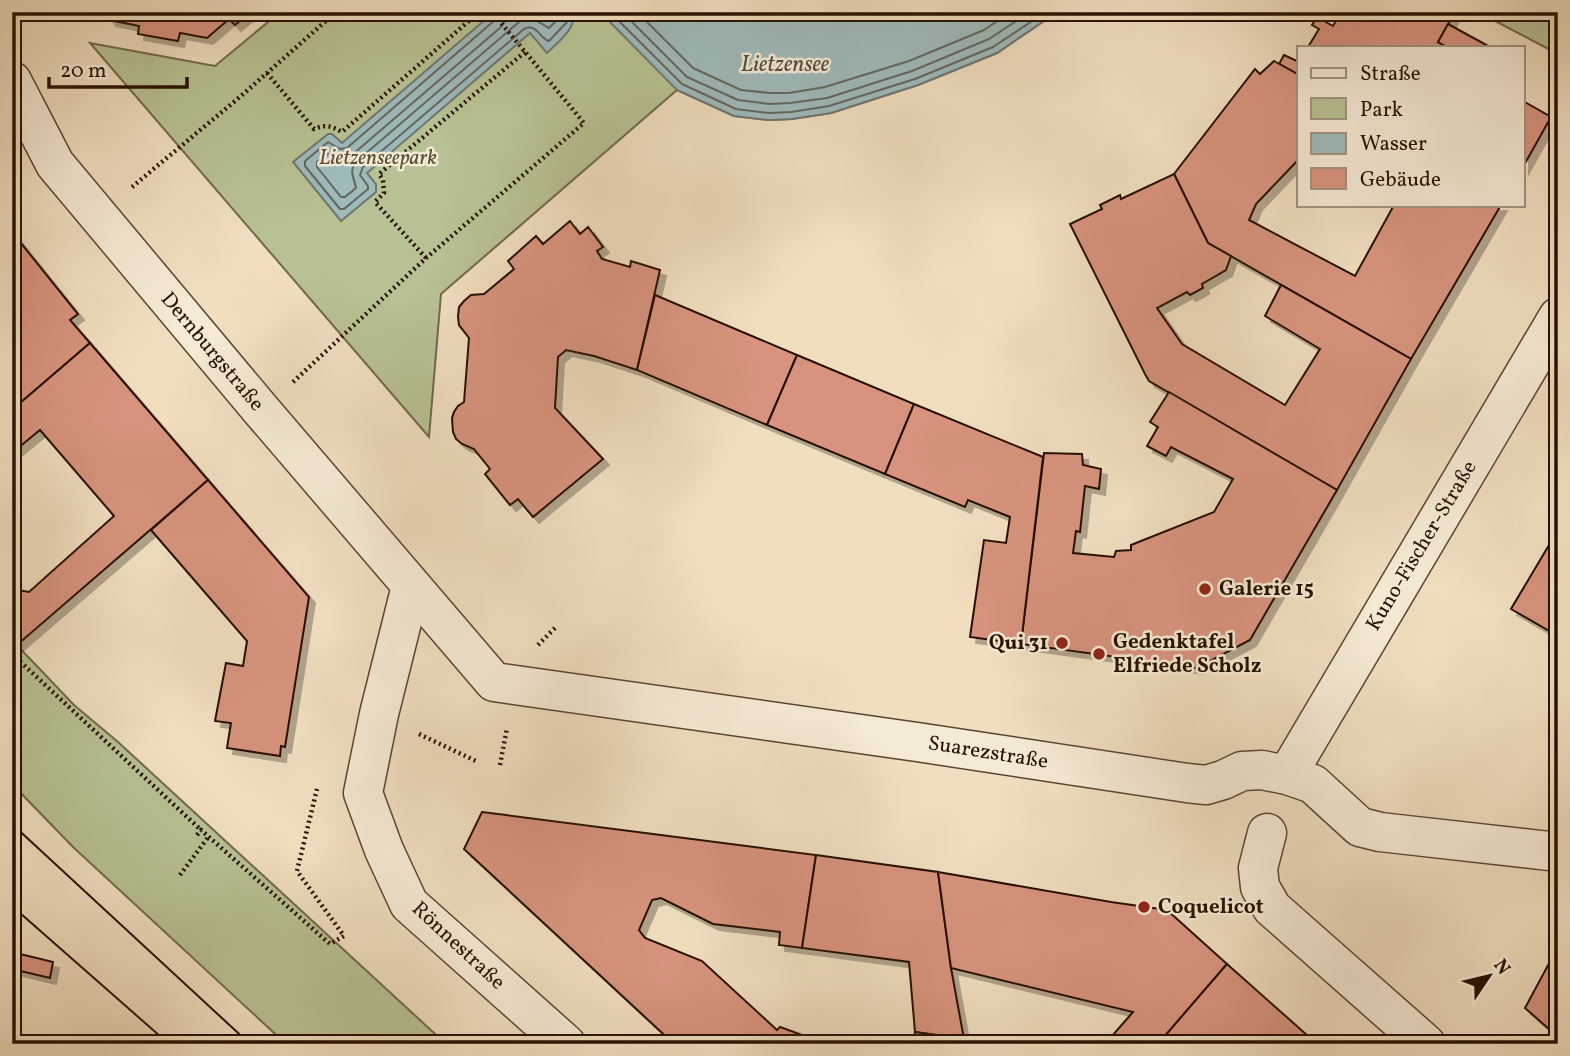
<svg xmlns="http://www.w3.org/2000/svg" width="1570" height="1056" font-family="Vollkorn,serif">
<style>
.green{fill:#b8c193;stroke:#70694a;stroke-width:2}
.water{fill:#9ebabb;stroke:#6f7671;stroke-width:2}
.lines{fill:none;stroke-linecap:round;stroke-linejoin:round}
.shore{stroke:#63665e;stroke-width:2}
.building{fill:#d7937d;stroke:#281102;stroke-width:2;filter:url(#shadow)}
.street-casing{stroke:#5a4431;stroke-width:41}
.path{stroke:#281102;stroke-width:4.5;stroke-dasharray:2 3.5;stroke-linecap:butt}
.street{stroke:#f5ead5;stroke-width:38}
.tram{stroke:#281102;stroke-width:2}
.poi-dot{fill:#8f2418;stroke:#f5ead5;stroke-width:2.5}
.labels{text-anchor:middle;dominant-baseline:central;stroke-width:5;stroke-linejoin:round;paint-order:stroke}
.park-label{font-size:21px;font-style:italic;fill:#5a4f35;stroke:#f5ead5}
.street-label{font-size:21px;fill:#281102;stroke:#f5ead5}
.poi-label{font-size:21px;font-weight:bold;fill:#281102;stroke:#f5ead5;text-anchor:start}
.water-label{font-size:23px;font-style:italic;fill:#514c43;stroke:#f5ead5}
</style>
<defs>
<filter id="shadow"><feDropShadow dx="6" dy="6" stdDeviation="0" flood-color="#0004"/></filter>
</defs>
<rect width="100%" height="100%" fill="#f0debf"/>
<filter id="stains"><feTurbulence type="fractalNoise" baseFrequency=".00286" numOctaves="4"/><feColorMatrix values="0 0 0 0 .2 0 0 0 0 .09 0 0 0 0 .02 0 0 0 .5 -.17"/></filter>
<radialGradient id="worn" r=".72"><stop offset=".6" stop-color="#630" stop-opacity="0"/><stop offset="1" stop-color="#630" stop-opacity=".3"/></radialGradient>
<!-- green -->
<g class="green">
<path d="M 280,12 L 1057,12 L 997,53 L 918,85 L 831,113 L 792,119 L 769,120 L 734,116 L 677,90 L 441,294 L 429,437 L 90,43 L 215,66 Z"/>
<path d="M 1478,12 L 1558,12 L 1558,54 Z"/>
<path d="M 12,640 L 74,705 L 118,742 L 446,1044 L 286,1044 L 73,847 L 12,784 Z"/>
</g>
<!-- water -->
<g class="water">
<path d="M 494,12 L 575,12 C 574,31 559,41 547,53 L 530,33 L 367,173 L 376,184 L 376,192 L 341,221 L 293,162 L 328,134 L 332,134 L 342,143 Z"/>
<path d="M 598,12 L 1057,12 L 997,53 L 918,85 L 831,113 L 792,119 L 769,120 L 734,116 L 677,90 L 606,18 Z"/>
</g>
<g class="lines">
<!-- shore -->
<g class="shore">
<path d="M 498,12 L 495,20 L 347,148 L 340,149 L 328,142 L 305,161 L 305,166 L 340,209 L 344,209 L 368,189 L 368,186 L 360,175 L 363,167 L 524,29 C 537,23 539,38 549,41 L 567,22 L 568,12"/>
<path d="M 507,12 L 506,20 L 501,27 L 352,155 L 341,158 L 328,154 L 317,162 L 317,167 L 341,197 L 345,197 L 356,188 C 354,177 348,171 357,161 L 519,22 C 532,14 538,22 549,28 L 559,18 L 560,12"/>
<path d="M 610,12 L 682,84 L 736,109 L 769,113 L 791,112 L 829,106 L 915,79 L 993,47 L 1046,12"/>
<path d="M 622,12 L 687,77 L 738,100 L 769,104 L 790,103 L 827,98 L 912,71 L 989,39 L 1030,12"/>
<path d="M 637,12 L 693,68 L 741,90 L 770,93 L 789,93 L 825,87 L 909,61 L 984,30 L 1011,12"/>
</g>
</g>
<!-- building -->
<g class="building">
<path d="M 105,12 L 251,12 L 235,25 L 229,19 L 207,38 L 180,33 L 178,41 L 138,34 L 139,26 L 110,20 Z"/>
<path d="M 1341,12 L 1455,12 L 1438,42 L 1447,47 L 1308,47 L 1319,29 L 1312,25 L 1317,17 L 1333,26 Z"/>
<path d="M 1448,24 L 1490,47 L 1447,47 L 1438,42 Z"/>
<path d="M 1284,55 L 1299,62 L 1299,75 L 1279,64 Z"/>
<path d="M 1274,61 L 1299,75 L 1299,159 L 1256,204 L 1249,220 L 1355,276 L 1394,205 L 1501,205 L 1411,359 L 1208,243 L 1174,174 L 1255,69 L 1260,74 Z"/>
<path d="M 1523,101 L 1551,117 L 1523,167 Z"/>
<path d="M 1174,174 L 1208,243 L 1231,256 L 1226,270 L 1202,284 L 1203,288 L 1190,295 L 1187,292 L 1157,308 L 1182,344 L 1285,405 L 1320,349 L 1265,316 L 1281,285 L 1411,359 L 1337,490 L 1149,381 L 1145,374 L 1070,224 L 1102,209 L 1100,205 L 1120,195 L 1121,199 Z"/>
<path d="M 570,221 L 580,234 L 588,227 L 603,247 L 597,251 L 602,259 L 630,267 L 631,261 L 660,270 L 637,370 L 594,356 L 566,350 L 558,357 L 555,408 L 603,459 L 533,517 L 518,499 L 510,505 L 485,474 L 490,469 L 474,449 L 462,444 L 456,439 L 453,432 L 452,418 L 454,412 L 458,406 L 464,402 L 469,338 L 459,325 L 458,317 L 459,307 L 464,301 L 471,295 L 484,294 L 514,269 L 508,261 L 536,236 L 543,244 Z"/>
<path d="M 12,232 L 78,314 L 70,320 L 90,343 L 12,410 Z"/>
<path d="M 655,295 L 797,355 L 767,425 L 637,370 Z"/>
<path d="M 90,343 L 208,480 L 17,645 L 12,640 L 12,589 L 29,592 L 114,516 L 40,430 L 12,453 L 12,410 Z"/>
<path d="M 797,355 L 914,404 L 885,474 L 767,425 Z"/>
<path d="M 1169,392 L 1337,490 L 1250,640 L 1197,668 L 1021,644 L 1044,453 L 1082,454 L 1083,465 L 1101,469 L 1099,489 L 1085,486 L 1080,532 L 1076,531 L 1073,553 L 1114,557 L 1116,551 L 1131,550 L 1131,545 L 1214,512 L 1233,479 L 1171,447 L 1166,456 L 1147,446 L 1158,427 L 1150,422 Z"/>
<path d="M 914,404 L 1043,457 L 1021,644 L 970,637 L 984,540 L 1006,543 L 1010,517 L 968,500 L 965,507 L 885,474 Z"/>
<path d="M 208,480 L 309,597 L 285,747 L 281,746 L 280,756 L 227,748 L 231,723 L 215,721 L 226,663 L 243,666 L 247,641 L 151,530 Z"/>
<path d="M 1558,530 L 1558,636 L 1511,609 Z"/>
<path d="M 482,812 L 816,855 L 802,948 L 779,945 L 780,932 L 713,924 L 661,898 L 652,900 L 639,930 L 645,938 L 702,961 L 777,1030 L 780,1027 L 802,1035 L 794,1044 L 674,1044 L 464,849 Z"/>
<path d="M 816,855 L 938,872 L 951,968 L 964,1039 L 915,1032 L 909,962 L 802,948 Z"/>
<path d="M 938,872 L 1111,902 L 1167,910 L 1227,964 L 1158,1044 L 1105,1044 L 1133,1012 L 951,968 Z"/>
<path d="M 16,953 L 53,962 L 50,978 L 12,969 Z"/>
<path d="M 1553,956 L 1558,956 L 1558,1037 L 1525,1008 Z"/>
<path d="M 1227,964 L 1317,1044 L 1158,1044 Z"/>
<path d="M 915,1032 L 964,1039 L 966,1044 L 912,1044 Z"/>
</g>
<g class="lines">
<!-- street casing -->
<g class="street-casing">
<g id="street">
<path d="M 12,81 L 55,164 L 261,410 L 494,682 L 917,742 L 1187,783 L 1206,785 L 1223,780 L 1242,771 L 1262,770 L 1287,775 L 1313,784 L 1360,827 L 1380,832 L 1558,852"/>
<path d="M 411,586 L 379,714 L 363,793 L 384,850 L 409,904 L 566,1044"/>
<path d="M 1287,775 L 1558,317"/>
<path d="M 1267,833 L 1258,868 L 1260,887 L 1272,908 L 1426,1044"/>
</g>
</g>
<!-- path -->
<g class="path">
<path d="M 267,73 L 314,129 C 326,124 331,126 342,132 L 479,12"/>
<path d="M 132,187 L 241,96 L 336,12"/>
<path d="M 426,258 L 375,202 L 384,193 L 383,180 L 379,174 L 525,52"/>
<path d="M 293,382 L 426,258 L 584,123 L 492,12"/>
<path d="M 538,645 L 557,626"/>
<path d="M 12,654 L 201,830"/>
<path d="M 419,734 L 478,762"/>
<path d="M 500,765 L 507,728"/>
<path d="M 197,835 L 201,830 L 330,944 L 344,936 L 297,871 L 317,789"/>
<path d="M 180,875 L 209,836"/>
</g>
<!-- street -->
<use href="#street" class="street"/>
<!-- tram -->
<g class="tram">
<path d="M 12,824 L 250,1044"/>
<path d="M 12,906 L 169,1044"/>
</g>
</g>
<!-- markers -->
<g class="poi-dot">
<circle cx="1205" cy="589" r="7"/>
<circle cx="1062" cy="643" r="7"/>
<circle cx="1099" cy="654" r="7"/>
<circle cx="1144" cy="907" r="7"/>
</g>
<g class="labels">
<!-- park labels -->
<g class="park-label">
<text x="378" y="158">Lietzenseepark</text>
</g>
<!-- street labels -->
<g class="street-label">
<text transform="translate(212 352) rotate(50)">Dernburgstraße</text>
<text transform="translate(1422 546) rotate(-59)">Kuno-Fischer-Straße</text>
<text transform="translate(988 753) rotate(9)">Suarezstraße</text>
<text transform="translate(458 946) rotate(43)">Rönnestraße</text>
</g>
<!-- poi labels -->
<g class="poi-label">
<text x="1219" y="589">Galerie 15</text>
<text x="1113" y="642">Gedenktafel<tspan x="1113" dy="24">Elfriede Scholz</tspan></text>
<text x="1048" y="643" text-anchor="end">Qui 31</text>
<text x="1158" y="907">Coquelicot</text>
</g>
<!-- water labels -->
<g class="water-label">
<text x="785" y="65">Lietzensee</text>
</g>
</g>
<!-- margin -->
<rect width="1570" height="1056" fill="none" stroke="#f0debf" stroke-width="42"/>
<rect x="14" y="14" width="1542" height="1028" fill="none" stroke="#281102" stroke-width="3.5"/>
<rect x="21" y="21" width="1528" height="1014" fill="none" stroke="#281102" stroke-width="2"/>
<!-- legend -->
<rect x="1297" y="46" width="228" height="161" fill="#f5ead5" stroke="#a39381" stroke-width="2"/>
<rect x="1311" y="68" width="35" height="10" fill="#f5ead5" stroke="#a39381" stroke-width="2"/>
<text x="1360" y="80" font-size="21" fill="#281102">Straße</text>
<rect x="1311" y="98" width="35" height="21" fill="#b8c193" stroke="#a39381" stroke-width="2"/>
<text x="1360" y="116" font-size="21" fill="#281102">Park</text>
<rect x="1311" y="133" width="35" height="21" fill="#9ebabb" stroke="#a39381" stroke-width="2"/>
<text x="1360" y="150" font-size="21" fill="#281102">Wasser</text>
<rect x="1311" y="168" width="35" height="21" fill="#d7937d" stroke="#a39381" stroke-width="2"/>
<text x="1360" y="186" font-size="21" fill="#281102">Gebäude</text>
<!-- north arrow -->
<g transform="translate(1489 976) rotate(55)" stroke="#f5ead5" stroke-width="5" paint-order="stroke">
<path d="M0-5L12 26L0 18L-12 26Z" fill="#281102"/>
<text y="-10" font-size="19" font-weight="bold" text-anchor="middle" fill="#281102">N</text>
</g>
<!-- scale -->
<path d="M49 77v10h138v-10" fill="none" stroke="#281102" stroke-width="3.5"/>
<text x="60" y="77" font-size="21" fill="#281102" stroke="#f5ead5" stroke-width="5" paint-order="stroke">20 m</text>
<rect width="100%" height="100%" filter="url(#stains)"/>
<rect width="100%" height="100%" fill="url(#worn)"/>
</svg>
